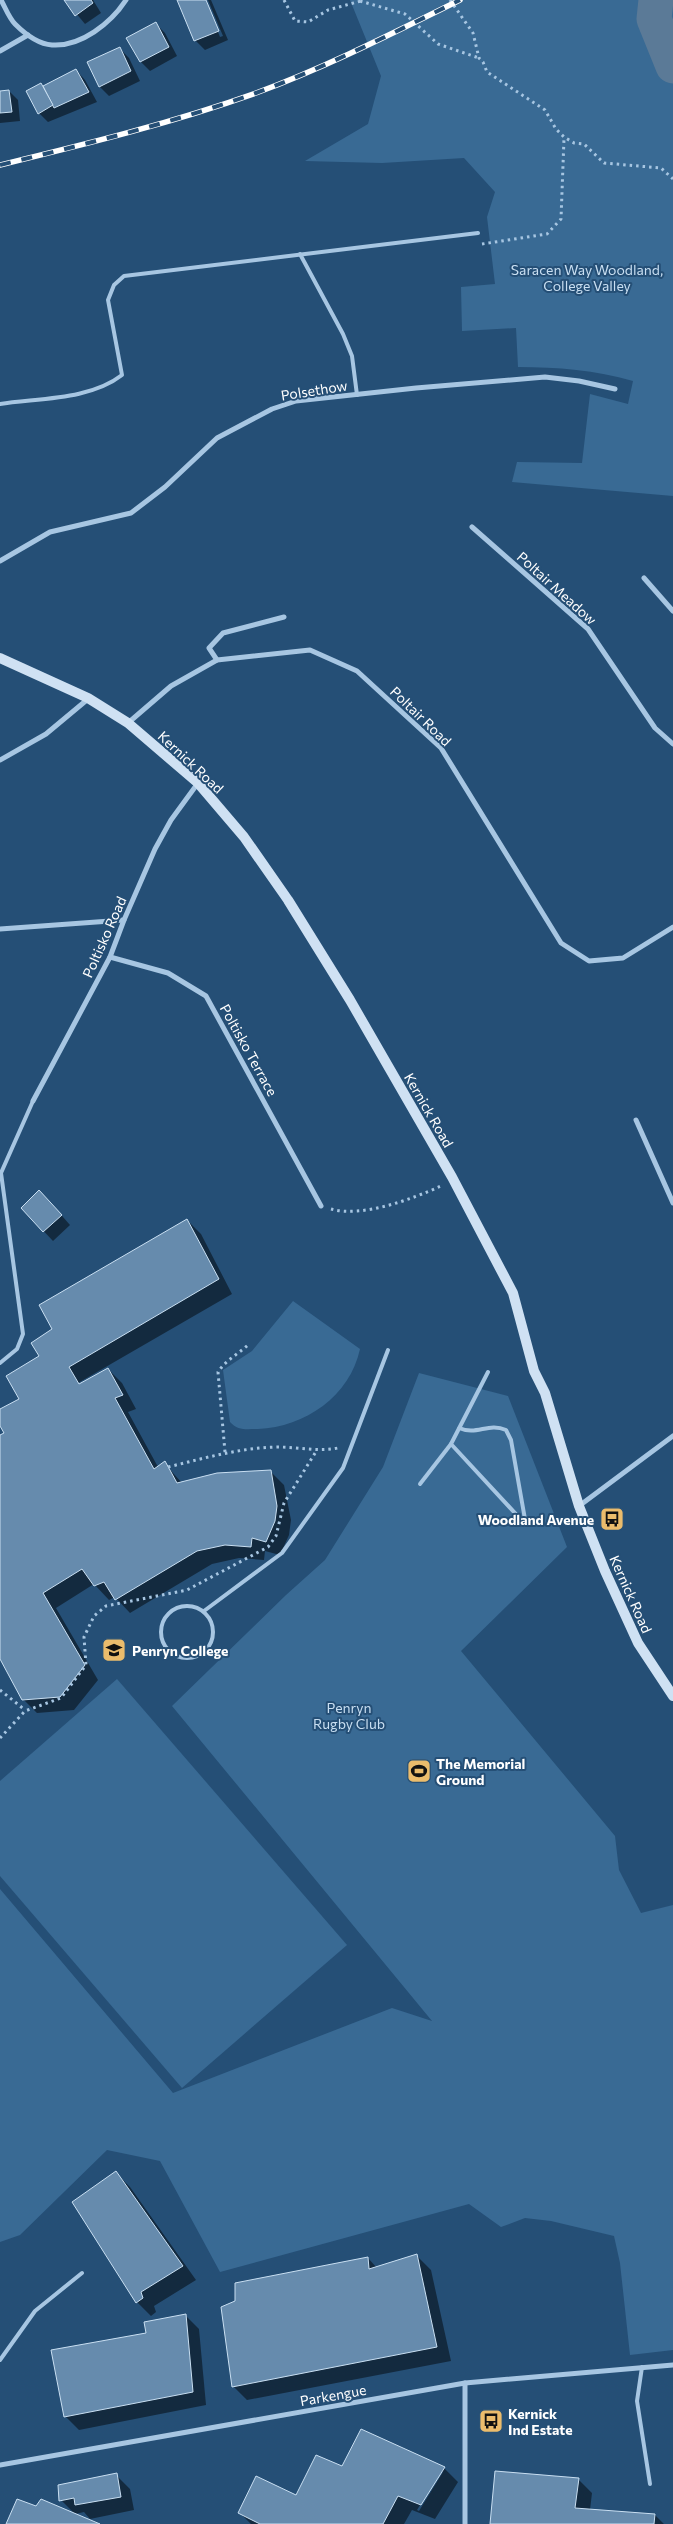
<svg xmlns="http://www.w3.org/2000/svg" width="673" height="2524" font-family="Commissioner,sans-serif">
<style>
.green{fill:#396a94}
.shadow{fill:#0007;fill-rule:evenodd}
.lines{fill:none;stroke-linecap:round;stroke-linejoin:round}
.river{stroke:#5b7a97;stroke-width:35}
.building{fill:#668bad;stroke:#c9dff2}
.path{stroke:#a7c6e2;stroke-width:3;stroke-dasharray:2.5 4;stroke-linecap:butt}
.lane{stroke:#a7c6e2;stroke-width:4}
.street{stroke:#a7c6e2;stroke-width:5}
.secondary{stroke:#cfe1f3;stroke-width:10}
.rail-casing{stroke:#fff;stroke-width:5.5}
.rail{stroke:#254f76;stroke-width:4;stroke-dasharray:11;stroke-linecap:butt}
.labels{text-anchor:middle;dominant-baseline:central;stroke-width:4;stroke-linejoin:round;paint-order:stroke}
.park-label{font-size:14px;fill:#c9dff2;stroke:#254f76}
.street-label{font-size:14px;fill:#fff;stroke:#254f76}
.poi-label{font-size:14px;font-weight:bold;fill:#fff;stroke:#254f76;text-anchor:start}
</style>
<rect width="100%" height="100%" fill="#254f76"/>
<!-- green -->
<g class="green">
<path d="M 350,0 L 673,0 L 673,496 L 512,482 L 517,462 L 582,463 L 590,394 L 628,404 L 633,381 C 595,370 558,367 518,367 L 516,328 L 462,331 L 461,287 L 495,284 L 487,217 L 495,192 L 464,158 L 382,163 L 305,161 L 368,124 L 381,76 Z"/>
<path d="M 293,1301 L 360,1349 C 350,1396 305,1427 258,1429 C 246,1429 238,1431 230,1422 L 223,1370 L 252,1351 Z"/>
<path d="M 419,1373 L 508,1396 L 567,1547 L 461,1651 L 615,1836 L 619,1870 L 641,1913 L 673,1905 L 673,2350 L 630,2355 L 620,2263 L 614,2236 L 551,2221 L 525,2218 L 501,2227 L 469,2204 L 220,2272 L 160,2161 L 107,2150 L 20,2235 L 0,2242 L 0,1889 L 173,2093 L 392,2008 L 432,2021 L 172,1706 L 286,1595 L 325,1560 L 383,1467 Z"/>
<path d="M 117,1679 L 347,1945 L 182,2088 L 0,1876 L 0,1781 Z"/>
</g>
<!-- shadow -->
<g class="shadow">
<path d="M 65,0 L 93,0 L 101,13 L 85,24 Z"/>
<path d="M 179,0 L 205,0 L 220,37 L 223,36 L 208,0 L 211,0 L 228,40 L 205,50 L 195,40 Z"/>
<path d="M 156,24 L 165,33 L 177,56 L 150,71 L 141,62 Z"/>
<path d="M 119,48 L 129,58 L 140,81 L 109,96 L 100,87 Z"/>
<path d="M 76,70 L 85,80 L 97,102 L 48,122 L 39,113 L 41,84 L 44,87 Z"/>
<path d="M 9,91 L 18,100 L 20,121 L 0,123 L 0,92 Z"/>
<path d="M 49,1201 L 70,1225 L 53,1241 L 22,1208 Z"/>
<path d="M 187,1220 L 201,1234 L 232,1294 L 78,1383 L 79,1385 L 108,1369 L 122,1383 L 136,1409 L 128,1412 L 158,1467 L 164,1463 L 182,1483 L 270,1471 L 284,1485 L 291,1520 L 289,1535 L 280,1555 L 265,1551 L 264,1560 L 239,1558 L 212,1564 L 130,1613 L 115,1597 L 109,1600 L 94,1584 L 56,1608 L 98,1680 L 74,1710 L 37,1713 L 23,1699 L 0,1657 L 0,1437 L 6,1433 L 0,1424 L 0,1410 L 20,1400 L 53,1330 Z"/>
<path d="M 116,2173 L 130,2187 L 196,2280 L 154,2306 L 156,2312 L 151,2316 L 137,2302 L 73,2202 Z"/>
<path d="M 417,2256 L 431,2270 L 451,2361 L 247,2400 L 233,2386 L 368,2258 L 377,2268 Z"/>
<path d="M 185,2315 L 199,2329 L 206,2405 L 79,2430 L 65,2416 L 147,2334 Z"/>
<path d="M 342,2467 L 444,2468 L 458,2482 L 435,2519 L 412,2510 L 404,2524 L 251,2524 L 240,2513 L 297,2496 ZM 440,2472 L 443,2472 L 419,2511 L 417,2510 Z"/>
<path d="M 116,2475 L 130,2489 L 134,2510 L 90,2519 L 84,2512 L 75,2514 L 61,2500 Z"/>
<path d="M 578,2479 L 592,2493 L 590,2510 L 655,2515 L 664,2524 L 491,2524 Z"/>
</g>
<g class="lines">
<!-- river -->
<path class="river" d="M 656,0 L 654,19 L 673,66"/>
</g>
<!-- building -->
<g class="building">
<path d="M 64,0 L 91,0 L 93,3 L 75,16 Z"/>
<path d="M 177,0 L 206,0 L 219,31 L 194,41 Z"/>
<path d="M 156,22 L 169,47 L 140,62 L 126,38 Z"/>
<path d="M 120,47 L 131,71 L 99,87 L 87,62 Z"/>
<path d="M 76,69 L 89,92 L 54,108 L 43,86 Z"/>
<path d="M 41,83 L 53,105 L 38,114 L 26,91 Z"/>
<path d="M 9,90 L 12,112 L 0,113 L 0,91 Z"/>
<path d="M 39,1190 L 62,1215 L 43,1232 L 21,1208 Z"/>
<path d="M 187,1219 L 219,1279 L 69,1367 L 79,1384 L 108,1368 L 123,1395 L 115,1398 L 154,1469 L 165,1461 L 177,1483 L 217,1473 L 271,1470 L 277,1506 L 275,1521 L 266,1542 L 252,1538 L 251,1547 L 225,1545 L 197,1551 L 115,1600 L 104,1582 L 94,1586 L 82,1569 L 43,1593 L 85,1665 L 60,1697 L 22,1700 L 0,1659 L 0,1435 L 4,1433 L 0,1426 L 0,1409 L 19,1399 L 6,1376 L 39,1356 L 31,1343 L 52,1329 L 39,1305 Z"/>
<path d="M 116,2171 L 183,2266 L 141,2292 L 143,2298 L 136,2303 L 72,2202 Z"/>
<path d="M 417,2254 L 437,2347 L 232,2387 L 221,2307 L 235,2301 L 235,2283 L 368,2257 L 369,2269 Z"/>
<path d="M 186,2314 L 193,2392 L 64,2417 L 51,2350 L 146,2333 L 144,2322 Z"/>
<path d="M 361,2429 L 445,2467 L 421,2505 L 398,2496 L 383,2524 L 260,2524 L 238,2513 L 256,2476 L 296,2495 L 316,2455 L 342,2466 Z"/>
<path d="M 495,2471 L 579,2478 L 575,2508 L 655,2514 L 654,2524 L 490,2524 Z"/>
<path d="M 117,2473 L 121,2497 L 75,2505 L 74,2498 L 59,2501 L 58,2485 Z"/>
<path d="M 17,2499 L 36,2506 L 41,2499 L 100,2524 L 6,2524 Z"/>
</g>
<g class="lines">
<!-- path -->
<g class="path">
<path d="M 284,0 L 295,21 L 308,22 L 328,10 L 361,1"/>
<path d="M 450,0 L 473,33 L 479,58 L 483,62 L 487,72 L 545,110 L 556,129 L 564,137 L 574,143 L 584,144 L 604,163 L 661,168 L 673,179"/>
<path d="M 360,1 L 405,14 L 438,44 L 479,58"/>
<path d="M 482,244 L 547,234 L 561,219 L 564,138"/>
<path d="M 331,1209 C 362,1218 412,1199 441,1186"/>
<path d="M 225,1452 L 218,1372 C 225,1361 238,1354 248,1345"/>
<path d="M 168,1467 C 205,1458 239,1448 277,1447 C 298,1447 318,1452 338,1448"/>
<path d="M 0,1690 L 25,1710"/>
<path d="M 0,1738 L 25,1711 L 61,1698 L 86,1665 L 84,1637 L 94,1616 L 106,1606 L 187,1590 L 268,1547 L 276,1536 L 284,1503 L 317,1450"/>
</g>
<!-- lane -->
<g class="lane">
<path d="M 300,254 L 343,334 L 352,356 L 357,395"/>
<path d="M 0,404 C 39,398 90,400 122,375 L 108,300 L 114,285 L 124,276 L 478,233"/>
<path d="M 0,1363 L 17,1349 L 23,1334 L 1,1173 L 33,1101"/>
<path d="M 459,1428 C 477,1436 488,1422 506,1430 L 511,1440 L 526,1525 L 451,1444 L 488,1372"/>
<path d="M 420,1484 L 451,1444"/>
<circle cx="187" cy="1632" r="26"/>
<path d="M 204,1611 L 282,1553 L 343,1468 L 388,1350"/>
<path d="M 0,2360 L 35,2311 L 82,2273"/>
<path d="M 642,2367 L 637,2401 L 650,2484"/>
</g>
<!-- street -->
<g class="street">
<path d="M 1,0 C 5,7 9,18 15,24 C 24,33 38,44 52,45 C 81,47 111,23 126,0"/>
<path d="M 0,51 L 28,35"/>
<path d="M 472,527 L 588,629 L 655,728 L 673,744"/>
<path d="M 0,561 L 50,532 L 131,513 L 165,487 L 217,438 L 272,409 L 296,401 L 416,388 L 545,377 L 579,381 L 615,389"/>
<path d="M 644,578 L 673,611"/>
<path d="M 217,660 L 209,648 L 223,633 L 284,617"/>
<path d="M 128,723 L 171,686 L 217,660 L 310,650 L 357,671 L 441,748 L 561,943 L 589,961 L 623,958 L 673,927"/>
<path d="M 0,760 L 46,734 L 88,699"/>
<path d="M 0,929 L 124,920"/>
<path d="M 110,957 L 168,973 L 206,996 L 321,1206"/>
<path d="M 33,1101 L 110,957 L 124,920 L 155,849 L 171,820 L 198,783"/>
<path d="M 636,1120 L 673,1203"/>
<path d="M 579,1506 L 673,1436"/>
<path d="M 465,2383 L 465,2524"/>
<path d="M 0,2465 L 465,2383 L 673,2365"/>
</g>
<!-- secondary -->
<path class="secondary" d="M 0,658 L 88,698 L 128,723 L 198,783 L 244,837 L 288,900 L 350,1000 L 452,1177 L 513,1293 L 534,1371 L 545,1393 L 579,1506 L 605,1571 L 638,1643 L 673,1696"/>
<!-- rail casing -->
<g class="rail-casing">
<path id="rail" d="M 0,165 C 86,144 172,123 256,93 C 326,67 393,33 460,0"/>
</g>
<!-- rail -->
<use href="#rail" class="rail"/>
</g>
<!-- icons -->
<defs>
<g id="bus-square" transform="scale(1.25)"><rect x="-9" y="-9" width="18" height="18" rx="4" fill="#ebbc6c" stroke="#254f76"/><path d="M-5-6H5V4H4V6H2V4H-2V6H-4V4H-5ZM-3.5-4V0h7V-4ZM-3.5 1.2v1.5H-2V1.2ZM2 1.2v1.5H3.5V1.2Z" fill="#111"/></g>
<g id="school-square" transform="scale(1.25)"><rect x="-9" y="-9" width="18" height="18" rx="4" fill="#ebbc6c" stroke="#254f76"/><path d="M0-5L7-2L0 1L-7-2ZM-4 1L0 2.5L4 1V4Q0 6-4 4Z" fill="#111"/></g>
<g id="stadium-square" transform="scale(1.25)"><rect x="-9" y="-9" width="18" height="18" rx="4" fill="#ebbc6c" stroke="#254f76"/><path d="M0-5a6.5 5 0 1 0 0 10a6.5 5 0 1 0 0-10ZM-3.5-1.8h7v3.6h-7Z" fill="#111"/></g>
</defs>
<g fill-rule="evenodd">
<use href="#bus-square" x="612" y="1519"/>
<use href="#school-square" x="114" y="1650"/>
<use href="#stadium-square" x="419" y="1771"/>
<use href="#bus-square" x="491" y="2421"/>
</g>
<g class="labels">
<!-- park labels -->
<g class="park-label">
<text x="587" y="269">Saracen Way Woodland,<tspan x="587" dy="16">College Valley</tspan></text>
<text x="349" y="1707">Penryn<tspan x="349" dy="16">Rugby Club</tspan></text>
</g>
<!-- street labels -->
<g class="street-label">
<text transform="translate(314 390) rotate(-9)">Polsethow</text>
<text transform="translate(557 588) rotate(42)">Poltair Meadow</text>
<text transform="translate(421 716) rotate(44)">Poltair Road</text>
<text transform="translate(191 762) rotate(43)">Kernick Road</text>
<text transform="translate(104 937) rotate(-66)">Poltisko Road</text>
<text transform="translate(249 1050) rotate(61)">Poltisko Terrace</text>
<text transform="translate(429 1110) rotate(60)">Kernick Road</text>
<text transform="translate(631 1594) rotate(66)">Kernick Road</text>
<text transform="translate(333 2395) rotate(-10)">Parkengue</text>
</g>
<!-- poi labels -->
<g class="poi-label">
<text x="594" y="1519" text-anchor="end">Woodland Avenue</text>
<text x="132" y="1650">Penryn College</text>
<text x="436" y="1763">The Memorial<tspan x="436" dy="16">Ground</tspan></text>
<text x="508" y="2413">Kernick<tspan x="508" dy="16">Ind Estate</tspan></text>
</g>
</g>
</svg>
